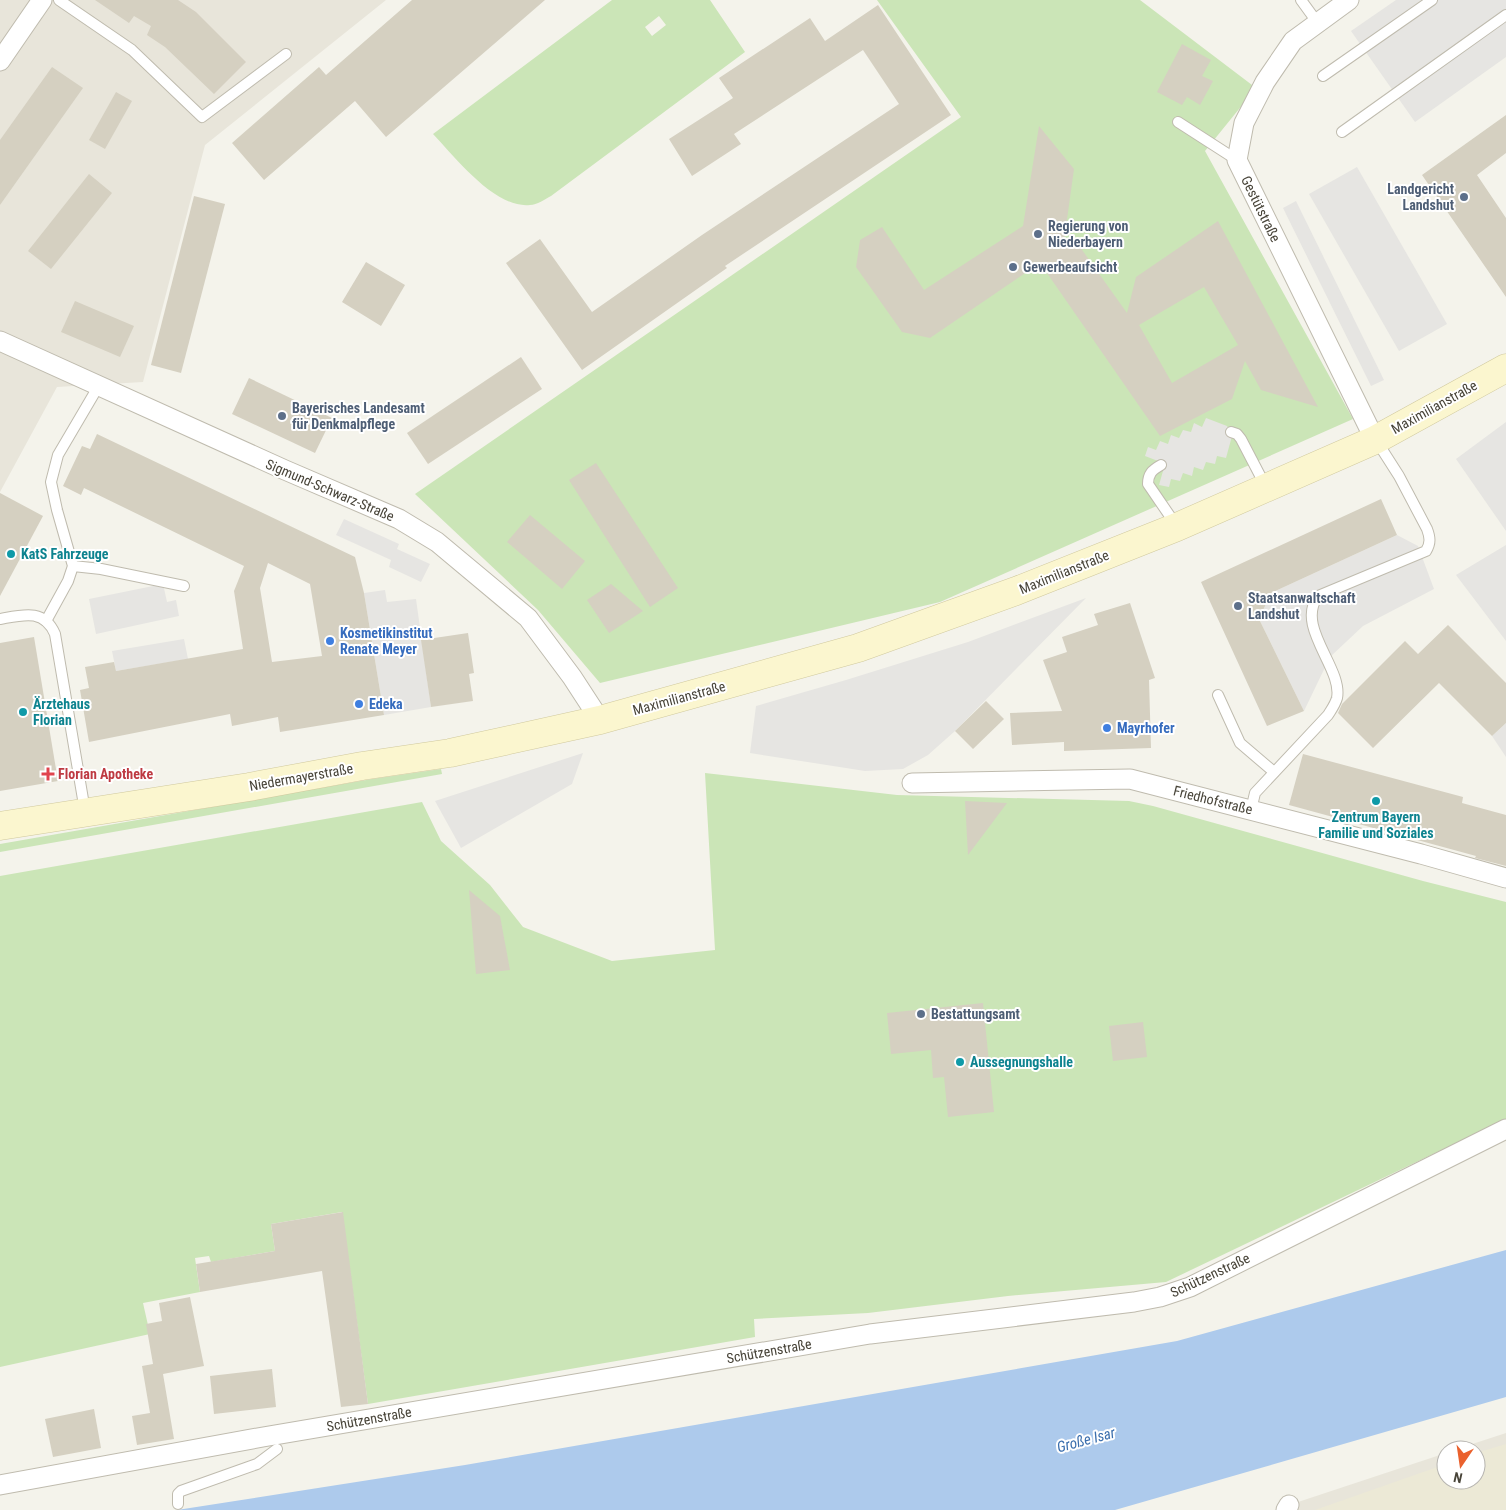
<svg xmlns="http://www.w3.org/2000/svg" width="1506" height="1510" font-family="'Roboto Condensed',sans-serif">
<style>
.residential{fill:#e8e5da}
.education{fill:#ece9d6}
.green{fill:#cbe5b7;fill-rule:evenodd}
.parking{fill:#e6e5e2}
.water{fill:#adcaec}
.building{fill:#d5d0c1;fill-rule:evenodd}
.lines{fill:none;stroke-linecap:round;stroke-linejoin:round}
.lane-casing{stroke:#bfbbae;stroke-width:12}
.street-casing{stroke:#bfbbae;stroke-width:21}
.secondary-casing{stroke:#d0c99e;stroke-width:29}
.lane{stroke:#fff;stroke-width:10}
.street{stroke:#fff;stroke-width:19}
.secondary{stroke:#fbf6cf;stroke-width:28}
.service-dot{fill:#5c6f8a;stroke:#fff;stroke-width:2}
.culture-dot{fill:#0f9aa8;stroke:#fff;stroke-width:2}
.shop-dot{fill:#3f7fe0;stroke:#fff;stroke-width:2}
.health-dot{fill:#e0444e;stroke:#fff;stroke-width:2}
.labels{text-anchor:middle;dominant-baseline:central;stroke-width:4;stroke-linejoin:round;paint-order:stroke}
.service-label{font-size:14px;font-weight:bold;fill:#4e5e75;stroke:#fff;text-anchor:start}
.street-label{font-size:14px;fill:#484439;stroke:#fff}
.culture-label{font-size:14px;font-weight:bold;fill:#0d838f;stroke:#fff;text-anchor:start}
.shop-label{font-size:14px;font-weight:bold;fill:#366cbe;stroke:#fff;text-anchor:start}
.health-label{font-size:14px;font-weight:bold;fill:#be3a42;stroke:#fff;text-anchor:start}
.water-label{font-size:15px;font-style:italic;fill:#3a6ead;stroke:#fff}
</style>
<rect width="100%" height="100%" fill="#f4f3eb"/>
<!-- residential -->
<g class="residential">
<path d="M 0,0 L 386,0 L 205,145 L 143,382 L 57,387 L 0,492 Z"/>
<path d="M 1506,1433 L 1506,1510 L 1286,1510 L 1289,1505 L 1446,1453 L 1446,1480 L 1476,1480 L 1476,1450 L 1454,1450 Z"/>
</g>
<!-- education -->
<path class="education" d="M 1506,1444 L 1506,1510 L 1315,1510 L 1446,1464 L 1446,1480 L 1476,1480 L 1476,1453 Z"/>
<!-- green -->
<g class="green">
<path d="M 612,0 L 710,0 L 745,52 L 551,196 C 545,199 537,205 530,205 C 495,209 455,157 433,134 ZM 659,16 L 666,25 L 652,36 L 645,27 Z"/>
<path d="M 877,0 L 1140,0 L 1256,88 L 1205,151 L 1353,419 L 940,602 L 600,683 L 538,610 L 415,494 L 961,117 Z"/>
<path d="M 441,769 L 442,774 L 0,852 L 0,844 L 372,779 Z"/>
<path d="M 705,773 L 897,795 L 1129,801 L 1153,806 L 1423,881 L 1506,902 L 1506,1119 L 1166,1282 L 1008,1296 L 868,1313 L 754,1319 L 755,1337 L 368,1404 L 342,1212 L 271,1224 L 275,1251 L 211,1262 L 209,1256 L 195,1258 L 200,1292 L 143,1303 L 150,1334 L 0,1367 L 0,876 L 422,802 L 441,841 L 490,885 L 523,927 L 612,961 L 715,950 Z"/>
</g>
<!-- parking -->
<g class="parking">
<path d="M 1396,0 L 1506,0 L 1506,57 L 1415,122 L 1351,31 Z"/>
<path d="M 1357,167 L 1447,324 L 1399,351 L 1309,194 Z"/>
<path d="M 1296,201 L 1384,380 L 1371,386 L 1283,208 Z"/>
<path d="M 1206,418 L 1227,426 L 1232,436 L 1226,458 L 1217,456 L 1215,464 L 1206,462 L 1203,470 L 1194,467 L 1192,476 L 1183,473 L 1180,481 L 1171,479 L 1169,487 L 1159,485 L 1163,471 L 1158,461 L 1145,456 L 1148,447 L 1156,450 L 1160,441 L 1168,444 L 1171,435 L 1179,438 L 1183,430 L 1191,432 L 1194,423 L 1202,427 Z"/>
<path d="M 1506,422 L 1506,531 L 1456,459 Z"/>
<path d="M 344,519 L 399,544 L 397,549 L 430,564 L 421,582 L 389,567 L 391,560 L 336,535 Z"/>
<path d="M 1397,535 L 1418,546 L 1434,589 L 1363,626 L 1330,657 L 1304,711 L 1259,619 L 1271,593 Z"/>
<path d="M 1506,545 L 1506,641 L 1456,575 Z"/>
<path d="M 163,584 L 167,602 L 176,600 L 179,616 L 96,634 L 89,599 Z"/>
<path d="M 385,590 L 387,602 L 416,599 L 431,707 L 384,715 L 364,593 Z"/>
<path d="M 1086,598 L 955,731 L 928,755 L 903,769 L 865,771 L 750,753 L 756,706 L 846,680 L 968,642 Z"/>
<path d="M 184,639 L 188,659 L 116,671 L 112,651 Z"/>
<path d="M 1506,723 L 1506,757 L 1492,736 Z"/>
<path d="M 583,753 L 572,784 L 461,848 L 435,801 Z"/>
</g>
<!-- water -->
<path class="water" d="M 1506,1250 L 1506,1397 L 1115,1510 L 177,1510 L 465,1465 L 1177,1341 Z"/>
<!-- building -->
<g class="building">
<path d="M 95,0 L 178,0 L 196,12 L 246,62 L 214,94 L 165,47 L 147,35 L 151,26 L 134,16 L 129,23 Z"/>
<path d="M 412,0 L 545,0 L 386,137 L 355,101 L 264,180 L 232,143 L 319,67 L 326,75 Z"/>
<path d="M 878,5 L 951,115 L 725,266 L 727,268 L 582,370 L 506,263 L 540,239 L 592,312 L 702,235 L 899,104 L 863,50 L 734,134 L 741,144 L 692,176 L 669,139 L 733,98 L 719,78 L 810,18 L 825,41 Z"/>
<path d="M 1182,44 L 1211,60 L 1202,76 L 1213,81 L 1200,105 L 1187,97 L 1182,105 L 1157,92 Z"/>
<path d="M 52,67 L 83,88 L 0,205 L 0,140 Z"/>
<path d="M 116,92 L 132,101 L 105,149 L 89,140 Z"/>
<path d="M 1506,115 L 1506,153 L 1477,175 L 1506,218 L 1506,297 L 1422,175 Z"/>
<path d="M 1039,126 L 1074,169 L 1063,248 L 1080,247 L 1127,313 L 1136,277 L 1218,221 L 1318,407 L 1261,390 L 1245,361 L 1232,399 L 1160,436 L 1040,263 L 930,338 L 902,332 L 856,267 L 860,240 L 882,227 L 924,290 L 1023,226 ZM 1204,287 L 1238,345 L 1172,383 L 1139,325 Z"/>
<path d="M 89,174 L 112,193 L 51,269 L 28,251 Z"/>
<path d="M 194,196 L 225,204 L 181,373 L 151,365 Z"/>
<path d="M 366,262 L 405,285 L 381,326 L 342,302 Z"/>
<path d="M 75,301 L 134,326 L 120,357 L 61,332 Z"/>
<path d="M 521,357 L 542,389 L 428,464 L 407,433 Z"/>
<path d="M 249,378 L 332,418 L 315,453 L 232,414 Z"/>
<path d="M 97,434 L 355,557 L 364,593 L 384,715 L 280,732 L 278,717 L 232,726 L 230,714 L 89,742 L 80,690 L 89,688 L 85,667 L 114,662 L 116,671 L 243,649 L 234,591 L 244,566 L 84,488 L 81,495 L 63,486 L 82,446 L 90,449 ZM 268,563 L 310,584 L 322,656 L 272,662 L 260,588 Z"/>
<path d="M 596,463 L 678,588 L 650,607 L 569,480 Z"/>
<path d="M 0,493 L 43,516 L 0,596 Z"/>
<path d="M 1381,499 L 1397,535 L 1271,593 L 1259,619 L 1304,711 L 1267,726 L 1201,582 Z"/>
<path d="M 530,515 L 585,561 L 562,589 L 507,542 Z"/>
<path d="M 611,584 L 643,611 L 609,633 L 587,600 Z"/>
<path d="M 1130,603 L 1155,678 L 1149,680 L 1151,748 L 1064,751 L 1064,742 L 1012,745 L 1010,713 L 1062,711 L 1043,660 L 1067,652 L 1062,637 L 1098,625 L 1094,614 Z"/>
<path d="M 1448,625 L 1506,683 L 1506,723 L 1492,736 L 1439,683 L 1373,748 L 1338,713 L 1342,704 L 1405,641 L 1418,654 Z"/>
<path d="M 468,633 L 474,673 L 469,674 L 473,701 L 431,707 L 421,640 Z"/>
<path d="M 34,637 L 58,781 L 0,791 L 0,643 Z"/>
<path d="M 986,701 L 1004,719 L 973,749 L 955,731 Z"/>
<path d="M 1303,754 L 1463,797 L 1462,803 L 1506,815 L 1506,866 L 1475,858 L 1476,856 L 1289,805 Z"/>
<path d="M 965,801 L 1007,803 L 968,855 Z"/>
<path d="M 469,890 L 500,916 L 510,970 L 476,974 Z"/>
<path d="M 983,1003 L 994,1112 L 948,1117 L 944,1077 L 933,1078 L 931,1050 L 891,1054 L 887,1013 Z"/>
<path d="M 1143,1022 L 1147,1057 L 1113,1061 L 1109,1026 Z"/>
<path d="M 343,1212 L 368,1404 L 341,1407 L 322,1271 L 200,1292 L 196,1264 L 275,1251 L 271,1224 Z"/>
<path d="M 190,1297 L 204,1366 L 163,1374 L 174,1439 L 137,1445 L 132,1416 L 150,1413 L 142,1366 L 153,1364 L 146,1324 L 162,1321 L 159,1303 Z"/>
<path d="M 272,1369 L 276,1407 L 214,1414 L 210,1376 Z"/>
<path d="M 94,1409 L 101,1448 L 53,1457 L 45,1419 Z"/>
</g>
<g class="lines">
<!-- lane casing -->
<g class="lane-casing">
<g id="lane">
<path d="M 59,0 L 132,50 L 202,117 L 286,54"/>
<path d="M 1301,0 L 1317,22"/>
<path d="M 1323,76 L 1432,0"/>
<path d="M 1178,122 L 1237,160"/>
<path d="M 1342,132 L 1506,15"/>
<path d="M 1231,432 L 1237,434 L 1241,439 L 1266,487"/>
<path d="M 1161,465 C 1152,470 1148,474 1148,484 L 1176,525"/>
<path d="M 73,566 L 101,569 L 184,586"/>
<path d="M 0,619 C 22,615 44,608 55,634 L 85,811"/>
<path d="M 46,621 L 68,581 L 73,566 L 57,510 L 51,482 L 58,455 L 98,387"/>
<path d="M 1218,695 L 1240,743 L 1274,772"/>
<path d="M 1251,810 L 1255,793 L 1328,715 C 1331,710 1335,705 1337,698 C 1343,668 1295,627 1318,596 L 1426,551 C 1431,543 1430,537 1427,529 L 1399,476 L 1376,440"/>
<path d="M 178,1504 L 178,1494 L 181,1491 L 257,1464 L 277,1449"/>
</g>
</g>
<!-- street casing -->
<g class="street-casing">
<g id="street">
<path d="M 1349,0 L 1293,41 L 1265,82 L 1244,123 L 1237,160 L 1375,440"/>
<path d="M 0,61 L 42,0"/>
<path d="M 0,341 L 285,470 L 399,519 L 437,542 L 528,618 L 572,677 L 600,720"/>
<path d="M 912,783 L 1130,779 L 1421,854 L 1506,878"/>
<path d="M 0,1485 L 263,1437 L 870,1334 L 1134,1302 L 1160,1297 L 1190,1287 L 1506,1129"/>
<path d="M 1286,1510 L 1289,1505"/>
</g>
</g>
<!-- secondary casing -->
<g class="secondary-casing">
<path id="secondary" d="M 0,826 L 249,787 L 362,766 L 450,753 L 600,720 L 858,648 L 1016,591 L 1177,527 L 1375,440 L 1506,368"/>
</g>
<!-- lane -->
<use href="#lane" class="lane"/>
<!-- street -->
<use href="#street" class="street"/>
<!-- secondary -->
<use href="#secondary" class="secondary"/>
</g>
<!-- markers -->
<g class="service-dot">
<circle cx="1464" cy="197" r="5"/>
<circle cx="1038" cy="234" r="5"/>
<circle cx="1013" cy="267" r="5"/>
<circle cx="282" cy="416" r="5"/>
<circle cx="1238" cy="606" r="5"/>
<circle cx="921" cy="1014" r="5"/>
</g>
<g class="culture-dot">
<circle cx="11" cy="554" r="5"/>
<circle cx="23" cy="712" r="5"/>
<circle cx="1376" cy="801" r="5"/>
<circle cx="960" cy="1062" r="5"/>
</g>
<g class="shop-dot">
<circle cx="330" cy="641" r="5"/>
<circle cx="359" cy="704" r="5"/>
<circle cx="1107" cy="728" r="5"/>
</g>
<path class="health-dot" d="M45.5 766.5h5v5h5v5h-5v5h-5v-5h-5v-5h5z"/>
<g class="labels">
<!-- service labels -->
<g class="service-label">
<text x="1454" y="189" text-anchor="end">Landgericht<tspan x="1454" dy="16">Landshut</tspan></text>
<text x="1048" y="226">Regierung von<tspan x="1048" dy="16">Niederbayern</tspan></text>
<text x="1023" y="267">Gewerbeaufsicht</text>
<text x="292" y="408">Bayerisches Landesamt<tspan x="292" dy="16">für Denkmalpflege</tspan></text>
<text x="1248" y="598">Staatsanwaltschaft<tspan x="1248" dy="16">Landshut</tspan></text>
<text x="931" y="1014">Bestattungsamt</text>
</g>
<!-- street labels -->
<g class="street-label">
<text transform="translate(1261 209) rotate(64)">Gestütstraße</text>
<text transform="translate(1434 407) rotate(-29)">Maximilianstraße</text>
<text transform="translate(330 490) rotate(23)">Sigmund-Schwarz-Straße</text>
<text transform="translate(1064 572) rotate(-22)">Maximilianstraße</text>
<text transform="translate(679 698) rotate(-15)">Maximilianstraße</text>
<text transform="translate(301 777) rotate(-10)">Niedermayerstraße</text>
<text transform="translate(1213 800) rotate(14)">Friedhofstraße</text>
<text transform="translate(1210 1275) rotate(-25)">Schützenstraße</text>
<text transform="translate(769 1351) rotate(-10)">Schützenstraße</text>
<text transform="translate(369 1419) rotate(-10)">Schützenstraße</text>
</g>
<!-- culture labels -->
<g class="culture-label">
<text x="21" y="554">KatS Fahrzeuge</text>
<text x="33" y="704">Ärztehaus<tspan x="33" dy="16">Florian</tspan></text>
<text x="1376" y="817" text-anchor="middle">Zentrum Bayern<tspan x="1376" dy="16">Familie und Soziales</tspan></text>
<text x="970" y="1062">Aussegnungshalle</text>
</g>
<!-- shop labels -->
<g class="shop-label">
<text x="340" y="633">Kosmetikinstitut<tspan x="340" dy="16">Renate Meyer</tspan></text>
<text x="369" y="704">Edeka</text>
<text x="1117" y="728">Mayrhofer</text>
</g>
<!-- health labels -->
<g class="health-label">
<text x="58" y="774">Florian Apotheke</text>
</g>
<!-- water labels -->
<g class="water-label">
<text transform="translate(1086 1440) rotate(-15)">Große Isar</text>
</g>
</g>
<!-- north arrow -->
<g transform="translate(1461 1465) rotate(193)"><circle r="24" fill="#ffffff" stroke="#b6b4b0"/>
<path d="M0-4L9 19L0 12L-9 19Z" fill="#ea612d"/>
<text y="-8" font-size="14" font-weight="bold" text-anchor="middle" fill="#484439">N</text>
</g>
</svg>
